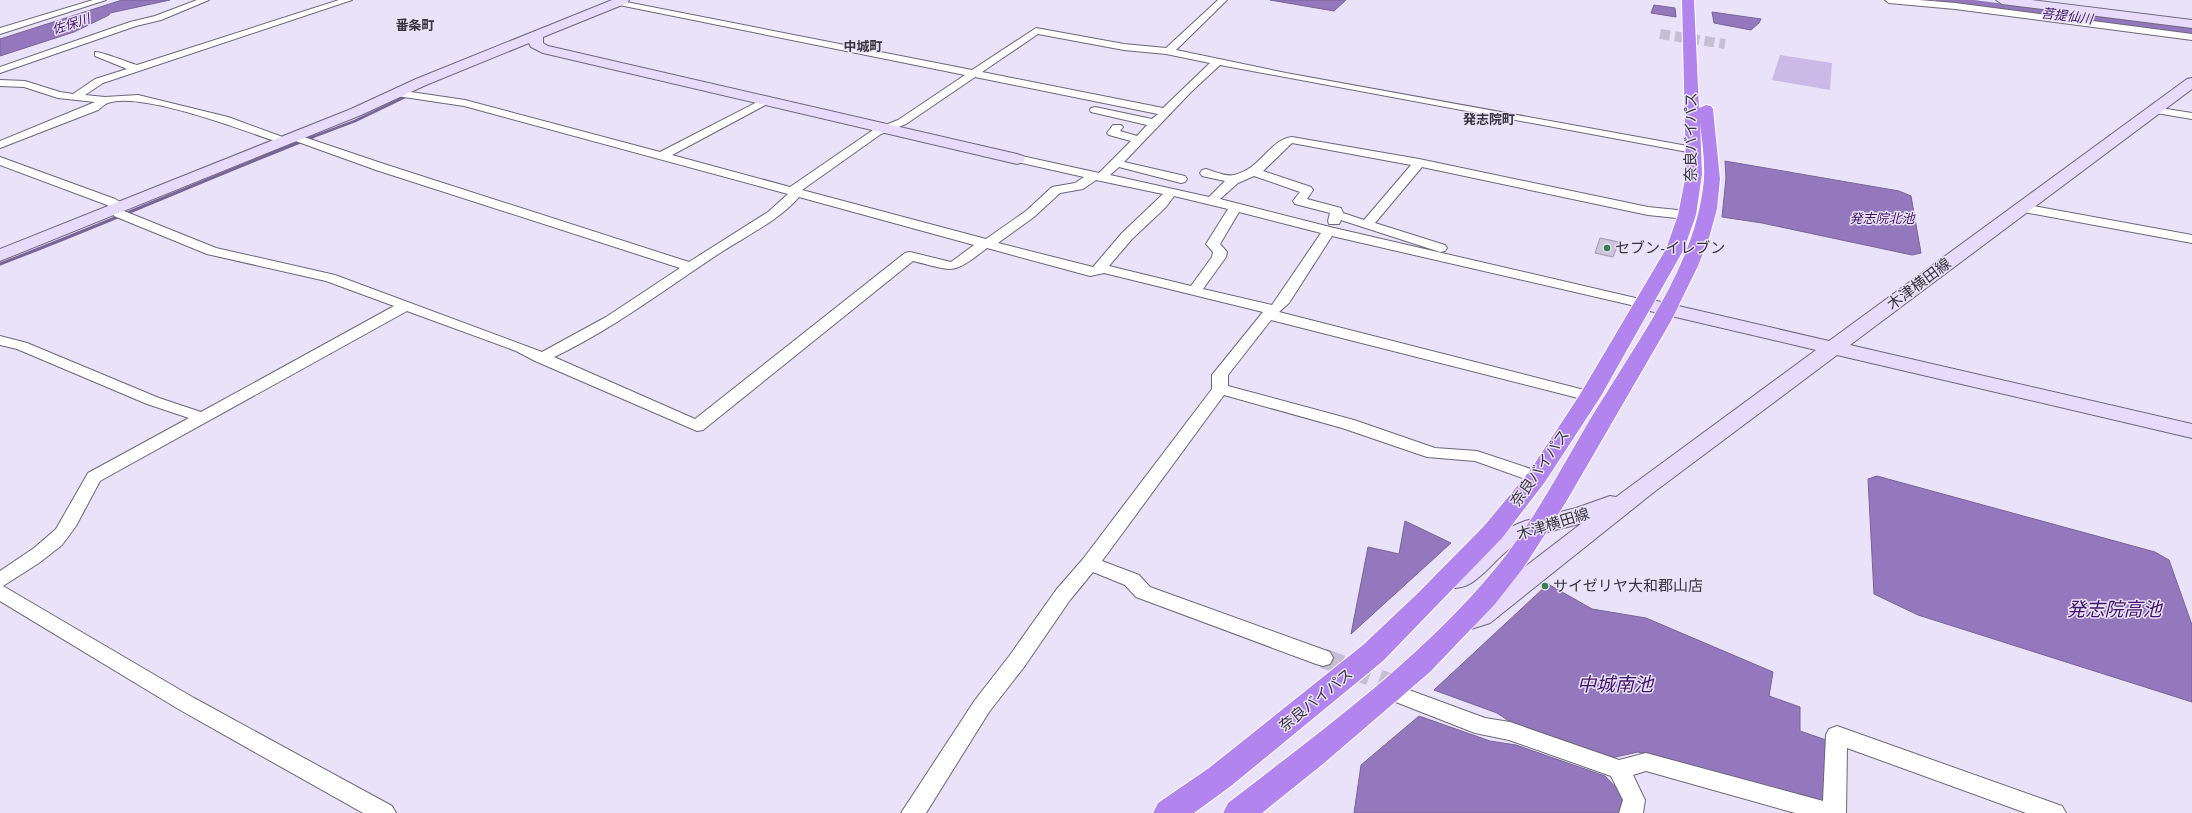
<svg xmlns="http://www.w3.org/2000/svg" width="2192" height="813" font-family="'Zilla Slab','Noto Sans JP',serif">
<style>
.green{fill:#cbbae8}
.water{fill:#9478be;stroke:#786497}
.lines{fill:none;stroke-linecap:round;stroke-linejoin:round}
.stream-far1{stroke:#786497;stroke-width:2.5}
.stream{stroke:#786497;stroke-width:3}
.river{fill:#9478be;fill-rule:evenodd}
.building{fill:#ccc4da;stroke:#a19aae}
.street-tunnel-far1{stroke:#c6bfd3;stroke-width:10;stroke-dasharray:10 5;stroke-linecap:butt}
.street-tunnel{stroke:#c6bfd3;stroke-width:20;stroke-dasharray:20 10;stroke-linecap:butt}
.street-casing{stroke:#6d6679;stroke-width:2}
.secondary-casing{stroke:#6d6679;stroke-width:2}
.highway-casing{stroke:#fff;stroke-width:2}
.street{fill:#fff;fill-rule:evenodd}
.secondary{fill:#e8dafa;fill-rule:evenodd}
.highway{fill:#b184ee;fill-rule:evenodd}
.poi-dot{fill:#36814f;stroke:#eae2f8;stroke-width:1.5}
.labels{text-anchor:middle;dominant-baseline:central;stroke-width:3;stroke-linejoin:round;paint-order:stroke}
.far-water-label{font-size:13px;font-style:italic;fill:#3f1368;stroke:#eae2f8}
.far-neighbourhood-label{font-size:13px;font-weight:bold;fill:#37343d;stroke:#eae2f8}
.street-label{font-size:15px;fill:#37343d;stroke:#eae2f8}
.poi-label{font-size:15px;fill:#37343d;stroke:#eae2f8;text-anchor:start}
.near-water-label{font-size:19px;font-style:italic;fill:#3f1368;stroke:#eae2f8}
</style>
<rect width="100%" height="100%" fill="#eae2f8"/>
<!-- green -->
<path class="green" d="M 1780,55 L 1832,63 L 1830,90 L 1772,80 Z"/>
<!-- water -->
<g class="water">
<path d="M 122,0 L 170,0 L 110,13 L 109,15 L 74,32 L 0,56 L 0,39 Z"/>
<path d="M 1270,0 L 1346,0 L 1334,11 Z"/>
<path d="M 1654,5 L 1675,8 L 1676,17 L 1651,13 Z"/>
<path d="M 1712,12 L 1761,19 L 1759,23 L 1751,30 L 1714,23 Z"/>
<path d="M 1725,161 L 1899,191 L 1911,196 L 1921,253 L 1912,255 L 1762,223 L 1722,217 L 1726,178 Z"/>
<path d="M 1877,476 L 2155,552 L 2169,560 L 2192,625 L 2192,702 L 1918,615 L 1874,594 L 1868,479 Z"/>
<path d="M 1405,521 L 1451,543 L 1351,634 L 1368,547 L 1399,554 Z"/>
<path d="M 1548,584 L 1592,609 L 1646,618 L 1773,672 L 1769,696 L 1800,707 L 1800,731 L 1829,741 L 1827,804 L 1822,806 L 1638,752 L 1611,758 L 1515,725 L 1497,713 L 1434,690 Z"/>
<path d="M 1419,716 L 1490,741 L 1516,745 L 1605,776 L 1622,794 L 1621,813 L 1354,813 L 1361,765 Z"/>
</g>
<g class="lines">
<!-- stream-far1 -->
<path class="stream-far1" d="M 310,138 L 355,121 L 409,95"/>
<!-- stream -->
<path class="stream" d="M 0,264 C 105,224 208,178 313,137"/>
<!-- river -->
<path class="river" d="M 1935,0 L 1974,0 L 2192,28 L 2192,36 L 1942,4 Z"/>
</g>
<!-- building -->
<path class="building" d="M 1600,238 L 1619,242 L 1613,257 L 1595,253 Z"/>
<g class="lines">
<!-- street-tunnel-far1 -->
<path class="street-tunnel-far1" d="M 1660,34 L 1725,44"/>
<!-- street-tunnel -->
<path class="street-tunnel" d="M 1323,658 L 1402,688"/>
<!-- street casing -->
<g class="street-casing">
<g id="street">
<path d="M 93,0 L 106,0 L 0,34 L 0,28 Z"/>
<path d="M 197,0 L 209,0 L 161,20 L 136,26 L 0,73 L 0,67 L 130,22 L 155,16 Z"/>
<path d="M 339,0 L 352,0 L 103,83 L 85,95 L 105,97 L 138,95 L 228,117 L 288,139 L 290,141 L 288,143 L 280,143 C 245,131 141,91 108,103 C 104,104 101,108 98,110 L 0,148 L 0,141 L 95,102 L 58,98 L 24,87 L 0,86 L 0,80 L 25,81 L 60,92 L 73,94 L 95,79 L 127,69 L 95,56 L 95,52 C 100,51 130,63 137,65 Z"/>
<path d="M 616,0 L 972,70 L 1036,28 L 1124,44 L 1166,48 L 1218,0 L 1227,0 L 1176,50 L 1286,73 L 1693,147 L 1699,150 L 1693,153 L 1220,65 L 1191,92 L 1124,162 L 1185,176 L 1187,179 L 1185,182 L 1181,183 L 1119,167 L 1110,175 L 1209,197 L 1225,181 L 1202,176 L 1200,173 L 1202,170 L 1206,169 C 1213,171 1226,177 1234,175 C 1261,169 1269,140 1292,137 L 1419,159 L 1648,207 L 1687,211 L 1693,215 L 1687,219 L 1648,215 L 1422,167 L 1375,223 L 1445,245 L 1447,248 L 1445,251 L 1440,252 L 1341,220 L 1339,224 L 1329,224 L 1328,221 L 1330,213 L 1295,204 L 1293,201 L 1300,192 L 1254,176 L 1238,183 L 1220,199 L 1330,227 L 1644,300 L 1651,304 L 1644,308 L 1332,236 L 1289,303 L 1279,312 L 1596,393 L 1598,396 L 1596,399 L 1590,401 L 1271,320 L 1228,375 L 1228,386 L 1354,420 L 1435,448 L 1477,451 L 1543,473 L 1546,477 L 1543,481 L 1537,483 L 1531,481 L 1475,461 L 1427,457 L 1342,428 L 1224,395 L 1102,561 L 1139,575 L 1150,587 L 1330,652 L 1333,658 L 1330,664 L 1323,666 L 1316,664 L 1136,597 L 1125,585 L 1093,572 L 1070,600 L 1024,667 L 989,712 L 926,813 L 901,813 L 975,700 L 1010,655 L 1056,590 L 1083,559 L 1212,389 L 1212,375 L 1263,312 L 1104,273 L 1090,276 L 987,248 C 951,276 955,271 913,261 L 703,430 L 697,431 L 535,361 L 516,351 L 407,311 L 100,481 L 76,526 L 62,545 L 39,563 L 3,586 L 194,698 L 392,806 L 396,813 L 363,813 L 180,710 L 0,601 L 0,571 L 34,548 L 56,529 L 88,473 L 189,418 L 147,404 L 17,349 L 0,345 L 0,336 L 27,343 L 159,398 L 201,412 L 394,306 L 326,281 L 207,254 L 114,216 L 112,208 L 107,205 L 0,165 L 0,157 L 115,199 L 122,203 L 124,211 L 216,248 L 335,275 L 542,352 L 606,317 L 680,268 L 376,170 L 290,139 L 288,137 L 290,135 L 298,135 L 384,164 L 689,262 L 768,212 L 788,194 L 464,106 L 397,96 L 392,93 L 397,90 L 465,100 L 660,152 L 767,97 L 772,100 L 771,102 L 672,155 L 790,187 L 873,130 L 898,120 L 965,75 L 619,5 L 615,2 ZM 1038,34 L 1124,50 L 1166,54 L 1210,63 L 1163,108 L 982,72 ZM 975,77 L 1158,114 L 1152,119 L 1095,107 L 1091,108 L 1090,110 L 1091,112 L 1147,125 L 1137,136 L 1120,131 L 1123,127 L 1121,125 L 1113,125 L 1107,133 L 1109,135 L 1131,141 L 1099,173 L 1017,155 L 1013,157 L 1011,159 L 1013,161 L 1084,177 L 1075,183 L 1052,187 L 1026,211 L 986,239 L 802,190 L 881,134 L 906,124 ZM 1292,143 L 1411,165 L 1364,220 L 1343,213 L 1341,208 L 1307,199 L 1313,190 L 1311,187 L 1263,171 ZM 1096,180 L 1163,194 L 1122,233 L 1093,267 L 998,243 L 1034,217 L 1060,193 L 1083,189 ZM 1174,196 L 1228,209 L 1206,244 L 1213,252 L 1212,257 L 1191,286 L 1109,266 L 1132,239 L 1166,207 ZM 799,197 L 974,245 L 951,262 L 910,252 L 905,253 L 695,419 L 554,357 C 613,329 665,289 720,253 C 747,235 777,222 799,197 ZM 1239,212 L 1321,233 L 1272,305 L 1203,289 L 1226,257 L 1227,252 L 1220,244 Z"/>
<path d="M 1885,0 L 1919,0 L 1955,3 L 2192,34 L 2192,40 L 1955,9 L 1889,3 Z"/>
<path d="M 2154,107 L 2192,113 L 2192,119 L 2150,112 L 2149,110 L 2150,108 Z"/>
<path d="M 2022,204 L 2192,235 L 2192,243 L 2018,211 L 2016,208 Z"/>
<path d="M 1390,683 L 1485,718 L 1510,722 L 1619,760 L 1646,753 L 1823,801 L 1826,735 L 1829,729 L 1837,726 L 2062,806 L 2066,813 L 2026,813 L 1847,748 L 1846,813 L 1795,813 L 1646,771 L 1633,775 L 1645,800 L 1643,813 L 1619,813 L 1623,800 L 1611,776 L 1509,740 L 1475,733 L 1383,697 L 1380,691 L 1383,685 Z"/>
</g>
</g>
<!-- secondary casing -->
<g class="secondary-casing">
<g id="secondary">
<path d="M 612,0 L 629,0 L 627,3 L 543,37 L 543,43 L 548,46 L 1017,154 L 1023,156 L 1025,159 L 1023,162 L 1017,164 L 543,53 L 531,47 L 529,43 L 426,85 L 361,115 L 0,261 L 0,249 L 351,109 L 416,79 Z"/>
<path d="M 1996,0 L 2031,0 L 2192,20 L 2192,28 L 2002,4 Z"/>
<path d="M 2192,78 L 2192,89 L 1850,345 L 2192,424 L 2192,438 L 1837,355 L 1654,492 L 1490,623 L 1468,630 L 1458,627 L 1454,620 L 1458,613 L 1470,609 L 1582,523 C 1559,530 1533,533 1512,547 C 1492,560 1474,594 1448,587 L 1444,580 L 1448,573 L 1487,540 L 1501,531 L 1525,521 L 1576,508 L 1610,496 L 1616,497 L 1816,350 L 1637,308 L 1634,304 L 1637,300 L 1644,298 L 1829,341 L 2187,79 Z"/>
</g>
</g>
<!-- highway casing -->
<g class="highway-casing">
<path id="highway" d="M 1682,0 L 1694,0 L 1699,108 L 1706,105 L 1711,106 L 1713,109 L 1720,179 L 1717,209 L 1709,238 L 1698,266 L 1671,321 L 1566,502 L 1524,567 L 1495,604 L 1430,672 L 1323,764 L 1262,813 L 1223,813 L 1228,803 C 1326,727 1430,653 1507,554 C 1546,502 1574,443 1609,389 C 1649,324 1697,257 1704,179 C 1705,160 1702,141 1700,123 L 1702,174 L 1696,215 L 1684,249 L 1601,396 L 1545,482 L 1502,538 L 1383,661 L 1231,786 L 1194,813 L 1153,813 L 1158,803 L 1209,768 L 1363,645 L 1418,593 L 1484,526 L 1529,472 L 1579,396 L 1666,249 L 1678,215 L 1686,174 Z"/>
</g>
<!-- street -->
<use href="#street" class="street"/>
<!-- secondary -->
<use href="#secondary" class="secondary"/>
<!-- highway -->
<use href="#highway" class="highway"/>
</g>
<!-- markers -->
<g class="poi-dot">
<circle cx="1607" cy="248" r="4"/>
<circle cx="1545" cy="586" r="4"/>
</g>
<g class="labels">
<!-- far-water labels -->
<g class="far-water-label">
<text transform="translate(2067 16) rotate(7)">菩提仙川</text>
<text transform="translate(71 24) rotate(-18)">佐保川</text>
<text x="1882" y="218">発志院北池</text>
</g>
<!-- far-neighbourhood labels -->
<g class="far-neighbourhood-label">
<text x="415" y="25">番条町</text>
<text x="863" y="46">中城町</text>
<text x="1489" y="119">発志院町</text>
</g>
<!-- street labels -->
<g class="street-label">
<text transform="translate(1691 137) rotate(-90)">奈良バイパス</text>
<text transform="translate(1919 284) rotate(-37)">木津横田線</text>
<text transform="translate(1540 468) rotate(-55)">奈良バイパス</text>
<text transform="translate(1553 524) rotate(-17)">木津横田線</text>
<text transform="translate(1316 700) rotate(-39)">奈良バイパス</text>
</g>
<!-- poi labels -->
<g class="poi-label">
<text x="1615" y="248">セブン-イレブン</text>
<text x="1553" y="586">サイゼリヤ大和郡山店</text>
</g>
<!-- near-water labels -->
<g class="near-water-label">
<text x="2114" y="609">発志院高池</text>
<text x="1615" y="684">中城南池</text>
</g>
</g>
</svg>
